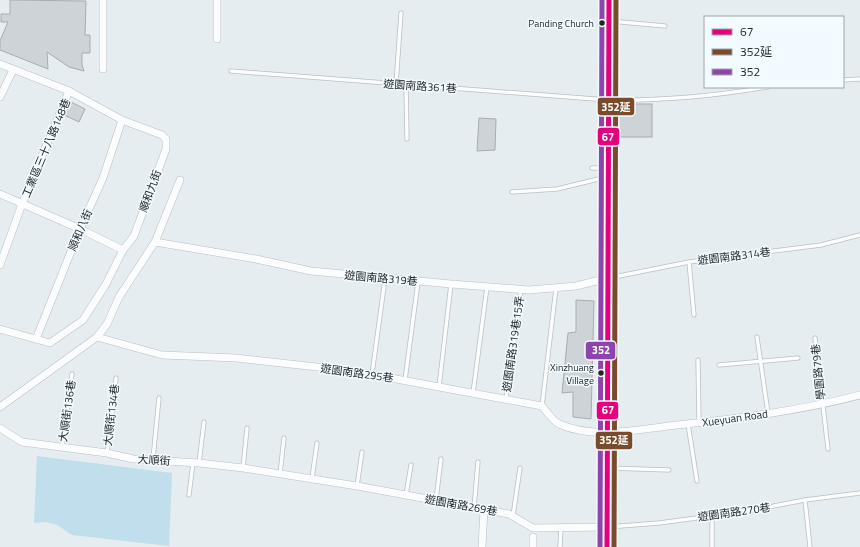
<svg xmlns="http://www.w3.org/2000/svg" width="860" height="547" font-family="'Titillium Web','Noto Sans TC',sans-serif">
<style>
.green{fill:#c0deec}
.building{fill:#cdd3d6;stroke:#a7adaf}
.lines{fill:none;stroke-linecap:round;stroke-linejoin:round}
.lane-casing{stroke:#b9bfc2;stroke-width:5}
.street-casing{stroke:#b9bfc2;stroke-width:8}
.secondary-casing{stroke:#b9bfc2;stroke-width:10}
.lane{stroke:#fbfcfd;stroke-width:3.5}
.street{stroke:#fbfcfd;stroke-width:7}
.secondary{stroke:#eff5f7;stroke-width:9}
.bus-1-casing{stroke:#f2fbff;stroke-width:8}
.bus-2-casing{stroke:#f2fbff;stroke-width:8}
.bus-3-casing{stroke:#f2fbff;stroke-width:8}
.bus-1{stroke:#e5007d;stroke-width:5}
.bus-2{stroke:#7a4b2a;stroke-width:5}
.bus-3{stroke:#8e44ad;stroke-width:5}
.bus-dot{fill:#22272a;stroke:#f2fbff;stroke-width:1.5}
.labels{text-anchor:middle;dominant-baseline:central;stroke-width:3;stroke-linejoin:round;paint-order:stroke}
.bus-label{font-size:10px;fill:#22272a;stroke:#f2fbff;text-anchor:end}
.street-label{font-size:11px;fill:#22272a;stroke:#f2fbff}
.line-badge{stroke:#f2fbff;stroke-width:1.5}
.badge-label{font-size:11px;text-anchor:middle;font-weight:bold;fill:#fff}
</style>
<rect width="100%" height="100%" fill="#e5edf0"/>
<!-- green -->
<path class="green" d="M 37,456 L 172,473 L 169,546 L 72,535 L 57,525 L 46,522 L 34,523 Z"/>
<!-- building -->
<g class="building">
<path d="M 10,0 L 86,1 L 85,35 L 90,35 L 90,53 L 82,53 L 82,65 L 84,71 L 69,67 L 47,52 L 48,69 L 0,50 L 0,41 L 8,22 L 1,22 L 1,14 L 10,14 Z"/>
<path d="M 71,102 L 85,109 L 79,122 L 64,115 Z"/>
<rect x="616" y="104" width="36" height="33"/>
<path d="M 479,118 L 496,119 L 495,150 L 477,151 Z"/>
<path d="M 576,300 L 594,301 L 591,419 L 573,417 L 573,392 L 562,393 L 568,333 L 576,332 Z"/>
</g>
<g class="lines">
<!-- lane casing -->
<g class="lane-casing">
<g id="lane">
<path d="M 610,21 L 665,26"/>
<path d="M 231,71 L 608,100 C 661,101 714,96 767,87"/>
<path d="M 843,80 L 860,79"/>
<path d="M 396,84 L 401,13"/>
<path d="M 406,85 L 407,139"/>
<path d="M 592,168 L 607,168"/>
<path d="M 512,192 L 557,189 L 607,177"/>
<path d="M 689,262 L 694,315"/>
<path d="M 609,278 L 689,262 L 821,245 L 860,235"/>
<path d="M 757,337 L 768,413"/>
<path d="M 815,338 L 828,449"/>
<path d="M 698,360 L 699,423"/>
<path d="M 719,365 L 798,358"/>
<path d="M 372,374 L 385,279"/>
<path d="M 405,380 L 418,282"/>
<path d="M 439,387 L 451,284"/>
<path d="M 473,393 L 487,287"/>
<path d="M 506,399 L 521,289"/>
<path d="M 542,406 L 556,288"/>
<path d="M 688,424 L 697,481"/>
<path d="M 62,447 L 72,374"/>
<path d="M 107,453 L 116,378"/>
<path d="M 153,459 L 159,398"/>
<path d="M 199,463 L 204,422"/>
<path d="M 243,468 L 247,428"/>
<path d="M 608,468 L 669,470"/>
<path d="M 280,474 L 284,438"/>
<path d="M 312,478 L 317,443"/>
<path d="M 357,486 L 362,452"/>
<path d="M 189,495 L 193,463"/>
<path d="M 406,495 L 411,465"/>
<path d="M 436,500 L 441,459"/>
<path d="M 805,500 L 810,547"/>
<path d="M 474,508 L 478,462"/>
<path d="M 712,515 L 712,547"/>
<path d="M 513,516 L 520,468"/>
<path d="M 608,527 L 659,523 L 742,512 L 805,500 L 860,493"/>
<path d="M 560,547 L 561,527"/>
</g>
</g>
<!-- street casing -->
<g class="street-casing">
<g id="street">
<path d="M 103,0 L 103,69"/>
<path d="M 217,0 L 217,39"/>
<path d="M 0,64 L 69,91 L 122,120 L 162,135 L 166,139 L 166,149 L 134,236 L 123,250 L 106,284 L 83,320 L 50,343 L 0,329"/>
<path d="M 0,97 L 13,70"/>
<path d="M 0,194 L 80,229 L 123,250"/>
<path d="M 155,242 L 256,259 L 311,271 L 451,284 L 529,290 L 576,286 L 608,278"/>
<path d="M 0,265 L 22,204 L 69,91"/>
<path d="M 97,337 L 162,355 L 236,358 L 353,371 L 542,406 C 547,412 553,421 559,424 C 595,440 639,429 677,425 C 738,419 800,411 860,395"/>
<path d="M 36,339 L 80,229 L 103,178 L 122,120"/>
<path d="M 0,407 L 97,337 L 107,324 L 119,297 L 155,242 L 180,180"/>
<path d="M 0,428 L 22,442 L 107,453 L 133,459 L 199,463 L 243,468 L 357,486 L 509,514 L 533,528 L 608,527"/>
<path d="M 482,547 L 484,509"/>
<path d="M 533,547 L 533,537"/>
</g>
</g>
<!-- secondary casing -->
<g class="secondary-casing">
<path id="secondary" d="M 607,547 L 609,0"/>
</g>
<!-- lane -->
<use href="#lane" class="lane"/>
<!-- street -->
<use href="#street" class="street"/>
<!-- secondary -->
<use href="#secondary" class="secondary"/>
<!-- bus-1 casing -->
<g class="bus-1-casing">
<path id="bus-1" d="M 607,547 L 609,0"/>
</g>
<!-- bus-2 casing -->
<g class="bus-2-casing">
<path id="bus-2" d="M 614,547 L 616,0"/>
</g>
<!-- bus-3 casing -->
<g class="bus-3-casing">
<path id="bus-3" d="M 600,547 L 602,0"/>
</g>
<!-- bus-1 -->
<use href="#bus-1" class="bus-1"/>
<!-- bus-2 -->
<use href="#bus-2" class="bus-2"/>
<!-- bus-3 -->
<use href="#bus-3" class="bus-3"/>
</g>
<!-- markers -->
<g class="bus-dot">
<circle cx="602" cy="23" r="3.5"/>
<circle cx="601" cy="373" r="3.5"/>
</g>
<g class="labels">
<!-- bus labels -->
<g class="bus-label">
<text x="594" y="23">Panding Church</text>
<text x="594" y="367">Xinzhuang<tspan x="594" dy="13">Village</tspan></text>
</g>
<!-- street labels -->
<g class="street-label">
<text transform="translate(420 86) rotate(4)">遊園南路361巷</text>
<text transform="translate(46 148) rotate(-67)">工業區三十八路148巷</text>
<text transform="translate(150 191) rotate(-70)">順和九街</text>
<text transform="translate(80 230) rotate(-67)">順和八街</text>
<text transform="translate(734 256) rotate(-7)">遊園南路314巷</text>
<text transform="translate(381 278) rotate(5)">遊園南路319巷</text>
<text transform="translate(513 344) rotate(-82)">遊園南路319巷15弄</text>
<text transform="translate(818 372) rotate(-96)">學園路79巷</text>
<text transform="translate(357 373) rotate(8)">遊園南路295巷</text>
<text transform="translate(67 411) rotate(-82)">大順街136巷</text>
<text transform="translate(111 415) rotate(-83)">大順街134巷</text>
<text transform="translate(735 418) rotate(-8)">Xueyuan Road</text>
<text transform="translate(154 460) rotate(4)">大順街</text>
<text transform="translate(461 505) rotate(10)">遊園南路269巷</text>
<text transform="translate(734 512) rotate(-8)">遊園南路270巷</text>
</g>
</g>
<g class="line-badge">
<rect x="597" y="97" width="38" height="19" rx="4" fill="#7a4b2a"/>
<rect x="597" y="127" width="23" height="19" rx="4" fill="#e5007d"/>
<rect x="585" y="341" width="31" height="19" rx="4" fill="#8e44ad"/>
<rect x="596" y="401" width="23" height="19" rx="4" fill="#e5007d"/>
<rect x="595" y="431" width="38" height="19" rx="4" fill="#7a4b2a"/>
</g>
<g class="badge-label">
<text x="616" y="111">352延</text>
<text x="608" y="141">67</text>
<text x="601" y="354">352</text>
<text x="608" y="414">67</text>
<text x="614" y="444">352延</text>
</g>
<!-- legend -->
<rect x="704" y="16" width="140" height="72" fill="#f2fbff" stroke="#9fa6aa"/>
<rect x="712" y="29" width="20" height="6" fill="#e5007d" stroke="#9fa6aa"/>
<text x="740" y="36" font-size="12" fill="#22272a">67</text>
<rect x="712" y="49" width="20" height="6" fill="#7a4b2a" stroke="#9fa6aa"/>
<text x="740" y="56" font-size="12" fill="#22272a">352延</text>
<rect x="712" y="69" width="20" height="6" fill="#8e44ad" stroke="#9fa6aa"/>
<text x="740" y="76" font-size="12" fill="#22272a">352</text>
</svg>
